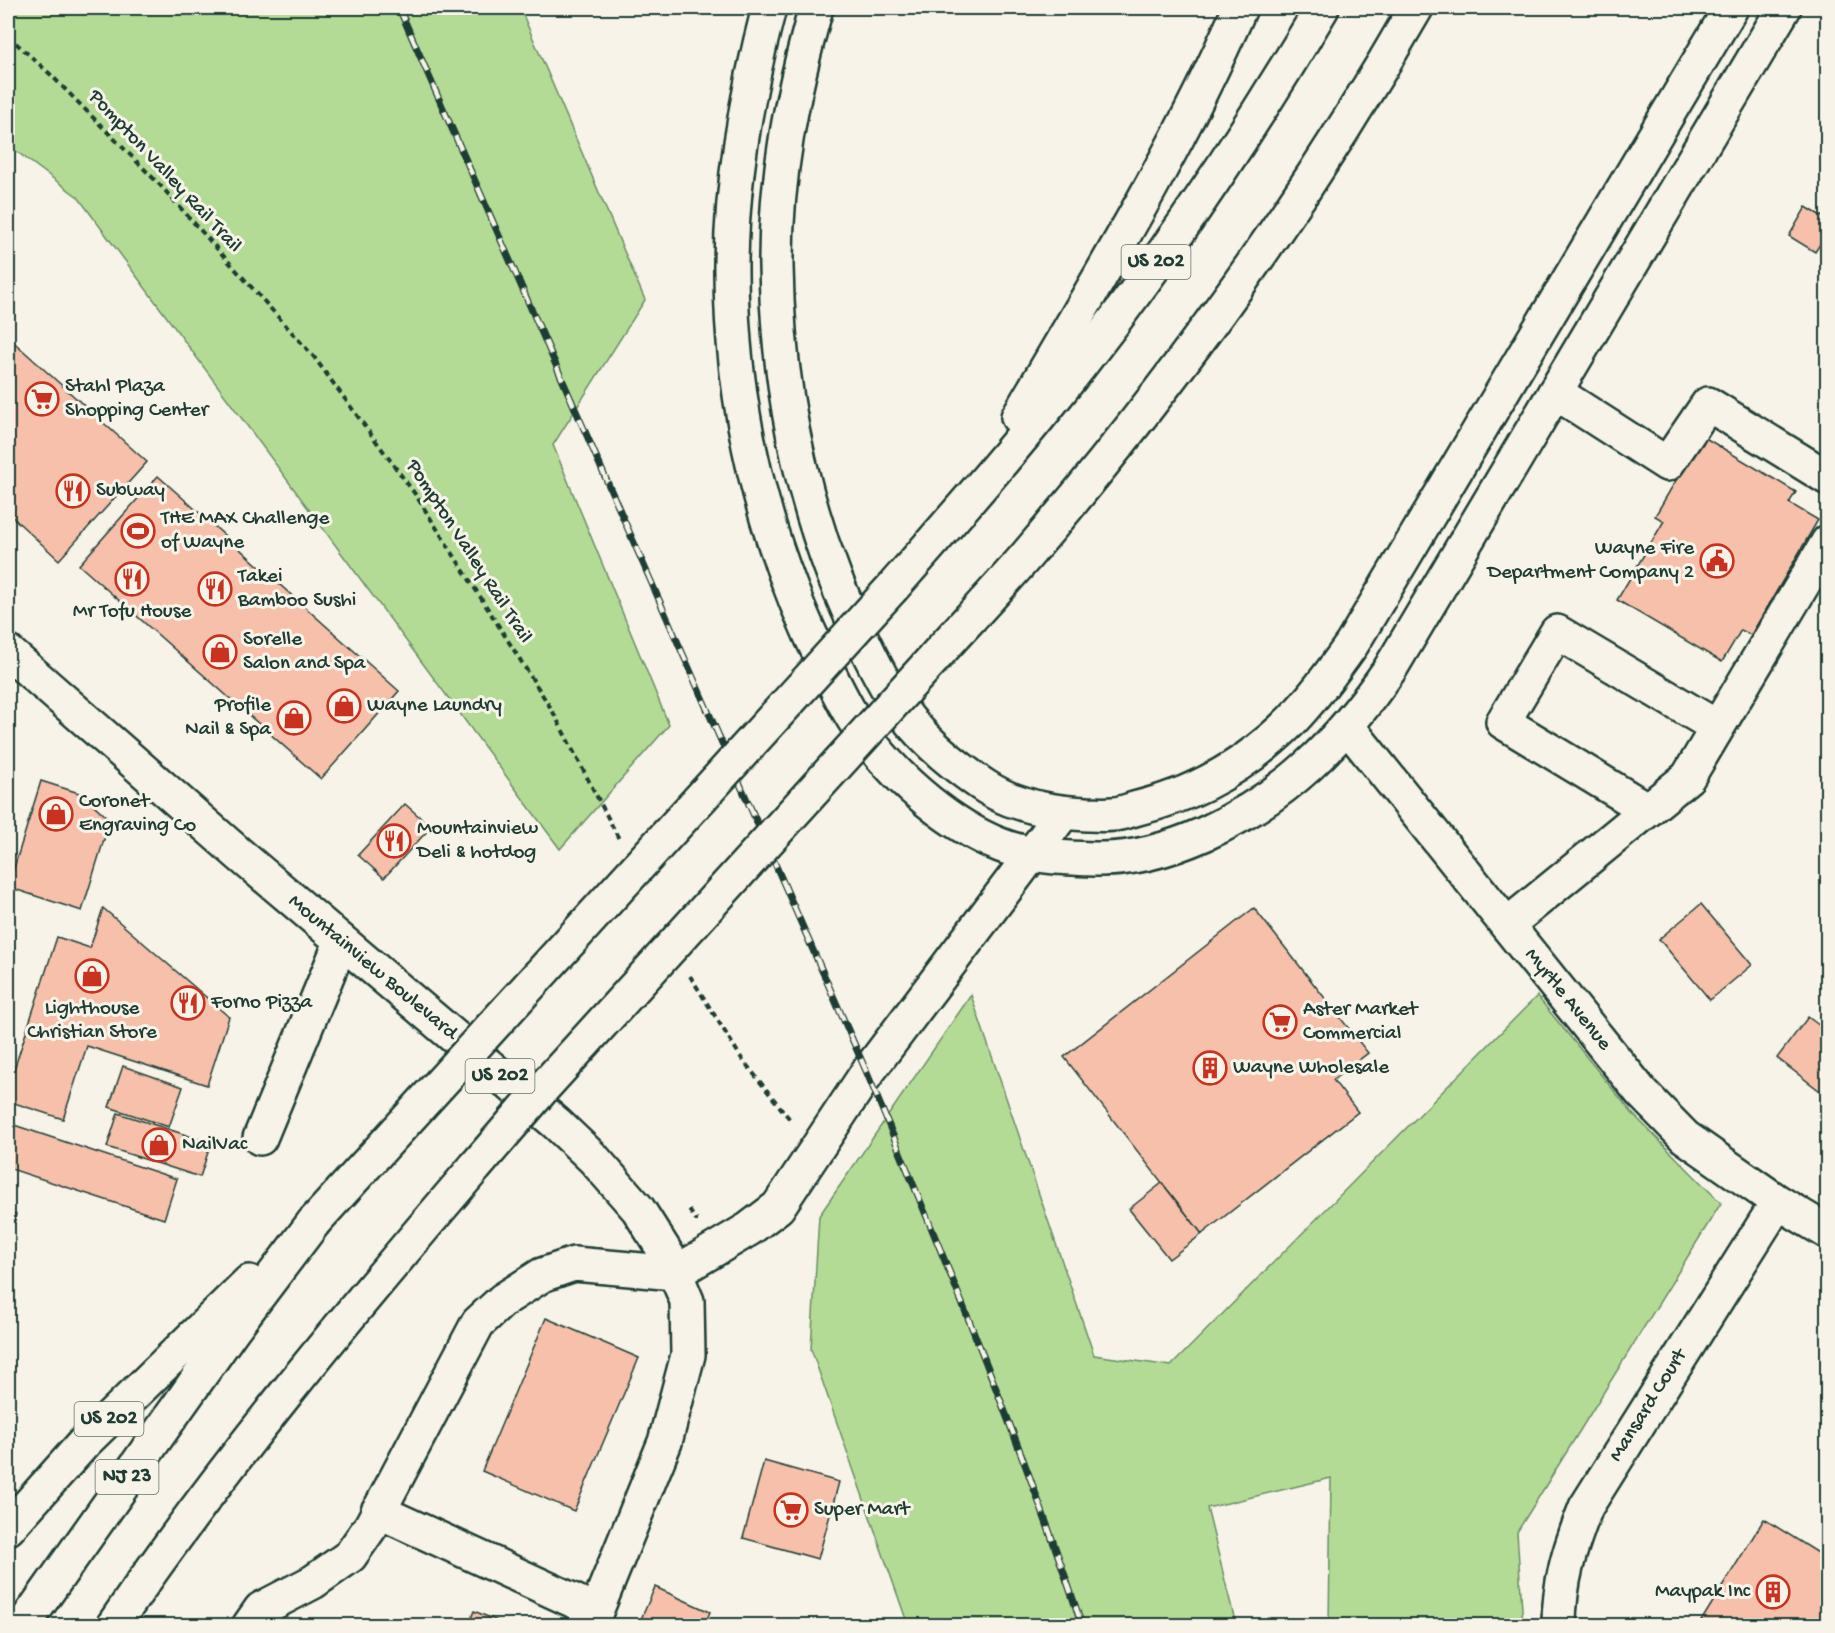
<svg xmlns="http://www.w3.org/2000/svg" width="1835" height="1633" font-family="'Gochi Hand',sans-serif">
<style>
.green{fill:#b4db96;stroke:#6a8c65;stroke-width:1.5}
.building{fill:#f7c0ab;stroke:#1f3d34;stroke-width:1.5}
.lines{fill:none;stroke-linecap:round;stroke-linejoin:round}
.minor-casing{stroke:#1f3d34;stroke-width:38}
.major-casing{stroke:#1f3d34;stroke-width:38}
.highway-casing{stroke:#1f3d34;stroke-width:38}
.path{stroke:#1f3d34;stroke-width:4;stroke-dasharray:6 4.5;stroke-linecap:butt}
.minor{stroke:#f7f3e8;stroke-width:33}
.major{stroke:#f7f3e8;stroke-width:33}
.highway{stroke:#f7f3e8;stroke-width:33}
.rail-casing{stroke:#1f3d34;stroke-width:7}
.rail{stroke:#f7f3e8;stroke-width:4.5;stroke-dasharray:14;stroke-linecap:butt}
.highway-bridge-casing{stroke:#1f3d34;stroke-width:38;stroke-linecap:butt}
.highway-bridge{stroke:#f7f3e8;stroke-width:33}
.labels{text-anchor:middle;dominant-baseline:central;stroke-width:6;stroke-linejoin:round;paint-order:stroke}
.shield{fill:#f7f3e8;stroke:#60746a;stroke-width:1.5}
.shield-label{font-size:20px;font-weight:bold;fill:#1f3d34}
.street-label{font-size:21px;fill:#1f3d34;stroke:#f7f3e8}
.poi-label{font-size:21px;fill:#1f3d34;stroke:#f7f3e8;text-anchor:start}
</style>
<rect width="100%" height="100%" fill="#f7f3e8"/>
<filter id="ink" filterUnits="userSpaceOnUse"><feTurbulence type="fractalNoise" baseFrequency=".0167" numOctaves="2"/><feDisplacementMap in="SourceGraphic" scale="12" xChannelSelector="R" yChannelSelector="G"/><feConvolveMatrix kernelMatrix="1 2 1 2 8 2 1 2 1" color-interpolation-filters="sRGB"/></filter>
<g filter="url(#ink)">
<!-- green -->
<g class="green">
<path d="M 8,8 L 520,8 L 645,300 L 553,445 L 669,725 L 560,849 L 78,197 L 8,145 Z"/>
<path d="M 971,995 L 1094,1355 L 1171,1366 L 1537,996 L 1632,1113 L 1721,1203 L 1517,1532 L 1523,1625 L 1329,1625 L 1331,1478 L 1207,1508 L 1236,1625 L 908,1625 L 811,1349 L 819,1216 Z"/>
</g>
<!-- building -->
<g class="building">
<path d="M 1806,207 L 1828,220 L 1828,232 L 1815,252 L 1789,236 Z"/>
<path d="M 8,337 L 147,462 L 59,560 L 8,513 Z"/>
<path d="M 1702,436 L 1796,492 L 1789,503 L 1818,520 L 1751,635 L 1741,630 L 1722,662 L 1617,600 L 1664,521 L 1655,516 Z"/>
<path d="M 158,476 L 399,691 L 321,779 L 79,565 Z"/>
<path d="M 41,781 L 82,794 L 110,820 L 82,911 L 8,887 Z"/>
<path d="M 405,804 L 431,827 L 384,878 L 358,855 Z"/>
<path d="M 1701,904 L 1752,965 L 1710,1000 L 1659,939 Z"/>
<path d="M 103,908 L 229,1017 L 207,1085 L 87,1046 L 63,1119 L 8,1101 L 8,1088 L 57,937 L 90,948 Z"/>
<path d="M 1254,908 L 1368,1053 L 1333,1080 L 1358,1112 L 1202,1234 L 1064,1057 Z"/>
<path d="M 1808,1017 L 1828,1032 L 1828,1097 L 1777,1058 Z"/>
<path d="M 123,1066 L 183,1087 L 169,1127 L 109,1107 Z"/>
<path d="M 118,1113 L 211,1143 L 200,1177 L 107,1147 Z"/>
<path d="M 8,1123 L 177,1179 L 164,1219 L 8,1168 Z"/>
<path d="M 1162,1183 L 1202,1234 L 1169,1259 L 1129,1209 Z"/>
<path d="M 8,1211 L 16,1214 L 8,1242 Z"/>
<path d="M 546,1318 L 639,1358 L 574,1511 L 482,1471 Z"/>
<path d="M 764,1461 L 839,1482 L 818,1559 L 743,1538 Z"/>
<path d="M 1764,1519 L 1828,1559 L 1828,1626 L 1698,1626 Z"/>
<path d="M 655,1587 L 710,1612 L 704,1626 L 638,1626 Z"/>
<path d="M 474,1611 L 509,1626 L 468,1626 Z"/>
</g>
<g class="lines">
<!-- minor casing -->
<g class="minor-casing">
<g id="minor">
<path d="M 1555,392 L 1667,464 L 1708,404 L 1828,478"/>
<path d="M 1347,726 L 1641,1092 L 1685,1137 L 1778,1202 L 1828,1232"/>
<path d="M 1648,810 L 1503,722 L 1557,632 L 1717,727"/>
<path d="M 1507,925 L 1688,777 L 1828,542"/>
<path d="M 260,1138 L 341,942"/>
<path d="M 378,1511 L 596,1611"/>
<path d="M 249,1626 L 261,1609 L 313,1582 L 350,1556 L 371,1526 L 478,1323 L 503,1300 L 542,1275 L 574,1264 L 675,1273 L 749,1229 L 778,1207 L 867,1073 L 1063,813"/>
<path d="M 1559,1626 C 1559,1581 1570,1548 1586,1507 L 1778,1202"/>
</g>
</g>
<!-- major casing -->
<g class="major-casing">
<path id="major" d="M 8,652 L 240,855 L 556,1123 L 594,1159 L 638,1209 L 669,1258 L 687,1301 L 688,1355 L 665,1442 L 590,1626"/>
</g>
<!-- highway casing -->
<g class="highway-casing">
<g id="highway">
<path d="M 769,8 C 747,92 732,176 731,263 C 730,403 763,544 827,669 C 839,693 852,720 869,741 C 900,782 952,826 1000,845 C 1030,857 1064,858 1096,859 C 1133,860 1170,849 1204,834 C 1287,796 1339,743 1390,669 L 1784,8"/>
<path d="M 816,8 C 792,93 775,178 776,267 C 778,398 806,528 865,645 C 876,668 888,692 903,712 C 918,733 938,751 957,766 C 975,780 996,796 1018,802 C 1040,810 1064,813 1087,814 C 1096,814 1104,815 1113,814 C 1121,814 1130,810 1138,808 C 1196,794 1249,763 1292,720 C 1314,697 1333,671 1352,644 L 1731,8"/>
<path d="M 1018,417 C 1096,283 1178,150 1240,8"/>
<path d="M 893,587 C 945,528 997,469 1047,407 C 1147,284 1241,145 1322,8"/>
<path d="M 933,659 C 964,624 997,590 1027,555 C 1172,385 1305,202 1416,8"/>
<path d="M 8,1528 L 85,1442 L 249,1282"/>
<path d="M 23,1626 L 233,1329 L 314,1222"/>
<path d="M 113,1626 C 223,1464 348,1315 475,1167"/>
</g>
</g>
<!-- path -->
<g class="path">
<path d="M 8,36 L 49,73 L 160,185 L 314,357 L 415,494 L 552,710 L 619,839"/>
<path d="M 690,976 L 742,1059 L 792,1122"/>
<path d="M 689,1210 L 696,1220 L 698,1220"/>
</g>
<!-- minor -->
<use href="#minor" class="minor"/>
<!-- major -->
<use href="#major" class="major"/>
<!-- highway -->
<use href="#highway" class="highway"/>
<!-- rail casing -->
<g class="rail-casing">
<path id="rail" d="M 399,8 L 867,1073 C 943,1255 1020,1438 1082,1626"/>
</g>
<!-- rail -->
<use href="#rail" class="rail"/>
<!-- highway-bridge casing -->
<g class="highway-bridge-casing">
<g id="highway-bridge">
<path d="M 475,1167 L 543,1088 L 933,659"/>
<path d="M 314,1222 L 893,587"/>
</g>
</g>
<!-- highway-bridge -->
<use href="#highway-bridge" class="highway-bridge"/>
</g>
</g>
<!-- icons -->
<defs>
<g id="supermarket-ring" transform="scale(1.725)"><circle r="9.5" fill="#f7f3e8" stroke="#c8321e" stroke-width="1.5"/><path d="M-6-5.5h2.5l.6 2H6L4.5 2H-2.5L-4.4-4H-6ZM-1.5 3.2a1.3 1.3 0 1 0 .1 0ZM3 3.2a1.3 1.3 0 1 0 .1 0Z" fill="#c8321e"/></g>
<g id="restaurant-ring" transform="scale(1.725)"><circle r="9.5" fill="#f7f3e8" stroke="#c8321e" stroke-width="1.5"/><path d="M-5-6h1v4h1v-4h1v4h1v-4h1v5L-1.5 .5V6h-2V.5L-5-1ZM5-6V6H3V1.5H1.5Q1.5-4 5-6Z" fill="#c8321e"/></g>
<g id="stadium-ring" transform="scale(1.725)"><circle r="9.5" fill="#f7f3e8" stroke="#c8321e" stroke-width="1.5"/><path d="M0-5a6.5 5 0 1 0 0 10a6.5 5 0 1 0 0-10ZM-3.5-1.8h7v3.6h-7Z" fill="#c8321e"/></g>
<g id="civic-ring" transform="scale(1.725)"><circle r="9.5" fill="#f7f3e8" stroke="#c8321e" stroke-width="1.5"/><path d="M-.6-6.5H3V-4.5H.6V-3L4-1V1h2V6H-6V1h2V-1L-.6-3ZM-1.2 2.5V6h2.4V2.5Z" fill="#c8321e"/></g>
<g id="shop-ring" transform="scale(1.725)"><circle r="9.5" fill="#f7f3e8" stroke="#c8321e" stroke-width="1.5"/><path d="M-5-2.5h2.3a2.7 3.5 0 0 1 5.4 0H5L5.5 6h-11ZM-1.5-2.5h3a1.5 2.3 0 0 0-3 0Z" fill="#c8321e"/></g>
<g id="building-ring" transform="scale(1.725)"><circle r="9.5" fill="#f7f3e8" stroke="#c8321e" stroke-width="1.5"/><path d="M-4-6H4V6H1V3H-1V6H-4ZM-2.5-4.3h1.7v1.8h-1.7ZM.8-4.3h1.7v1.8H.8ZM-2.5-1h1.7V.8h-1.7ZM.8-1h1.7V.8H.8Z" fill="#c8321e"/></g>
</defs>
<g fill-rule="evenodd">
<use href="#supermarket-ring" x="42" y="399"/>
<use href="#restaurant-ring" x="73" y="491"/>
<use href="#stadium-ring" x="138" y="531"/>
<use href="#civic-ring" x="1717" y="561"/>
<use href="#restaurant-ring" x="132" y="579"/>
<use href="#restaurant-ring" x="215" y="589"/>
<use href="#shop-ring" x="220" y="652"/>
<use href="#shop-ring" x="344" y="706"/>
<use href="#shop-ring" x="294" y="718"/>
<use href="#shop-ring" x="56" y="814"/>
<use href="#restaurant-ring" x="394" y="841"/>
<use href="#shop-ring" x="92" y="976"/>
<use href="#restaurant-ring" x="188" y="1003"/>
<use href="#supermarket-ring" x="1280" y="1022"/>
<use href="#building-ring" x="1210" y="1068"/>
<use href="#shop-ring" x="159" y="1145"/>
<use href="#supermarket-ring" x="791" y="1510"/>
<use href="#building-ring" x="1773" y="1592"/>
</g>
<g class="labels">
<!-- shield labels -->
<g class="shield">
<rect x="1121.5" y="245" width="69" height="34" rx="4.5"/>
<rect x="465.5" y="1059" width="69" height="34" rx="4.5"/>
<rect x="74.5" y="1402" width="69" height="34" rx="4.5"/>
<rect x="95.5" y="1460" width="63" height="34" rx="4.5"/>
</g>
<g class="shield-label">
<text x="1156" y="262">US 202</text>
<text x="500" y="1076">US 202</text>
<text x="109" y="1419">US 202</text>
<text x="127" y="1477">NJ 23</text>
</g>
<!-- street labels -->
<g class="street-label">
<text transform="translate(164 172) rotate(47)">Pompton Valley Rail Trail</text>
<text transform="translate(468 552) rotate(57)">Pompton Valley Rail Trail</text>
<text transform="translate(372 968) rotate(40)">Mountainview Boulevard</text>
<text transform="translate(1567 1000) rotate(51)">Myrtle Avenue</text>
<text transform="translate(1649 1406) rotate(-58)">Mansard Court</text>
</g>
<!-- poi labels -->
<g class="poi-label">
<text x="65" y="387">Stahl Plaza<tspan x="65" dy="24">Shopping Center</tspan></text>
<text x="96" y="491">Subway</text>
<text x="161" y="519">THE MAX Challenge<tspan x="161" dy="24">of Wayne</tspan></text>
<text x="1694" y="549" text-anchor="end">Wayne Fire<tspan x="1694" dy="24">Department Company 2</tspan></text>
<text x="238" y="577">Takei<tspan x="238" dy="24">Bamboo Sushi</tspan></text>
<text x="132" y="612" text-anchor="middle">Mr Tofu House</text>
<text x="243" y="640">Sorelle<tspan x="243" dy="24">Salon and Spa</tspan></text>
<text x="271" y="706" text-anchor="end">Profile<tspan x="271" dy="24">Nail &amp; Spa</tspan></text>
<text x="367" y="706">Wayne Laundry</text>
<text x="79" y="802">Coronet<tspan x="79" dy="24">Engraving Co</tspan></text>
<text x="417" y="829">Mountainview<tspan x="417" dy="24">Deli &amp; hotdog</tspan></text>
<text x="211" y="1003">Forno Pizza</text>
<text x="92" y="1009" text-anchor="middle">Lighthouse<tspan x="92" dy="24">Christian Store</tspan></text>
<text x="1303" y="1010">Aster Market<tspan x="1303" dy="24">Commercial</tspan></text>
<text x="1233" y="1068">Wayne Wholesale</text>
<text x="182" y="1145">NailVac</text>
<text x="814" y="1510">Super Mart</text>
<text x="1750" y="1592" text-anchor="end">Maypak Inc</text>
</g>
</g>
<!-- margin -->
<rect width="1835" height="1633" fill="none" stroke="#f7f3e8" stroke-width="30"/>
<rect x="15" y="15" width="1805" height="1603" fill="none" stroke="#1f3d34" stroke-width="2" filter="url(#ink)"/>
</svg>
